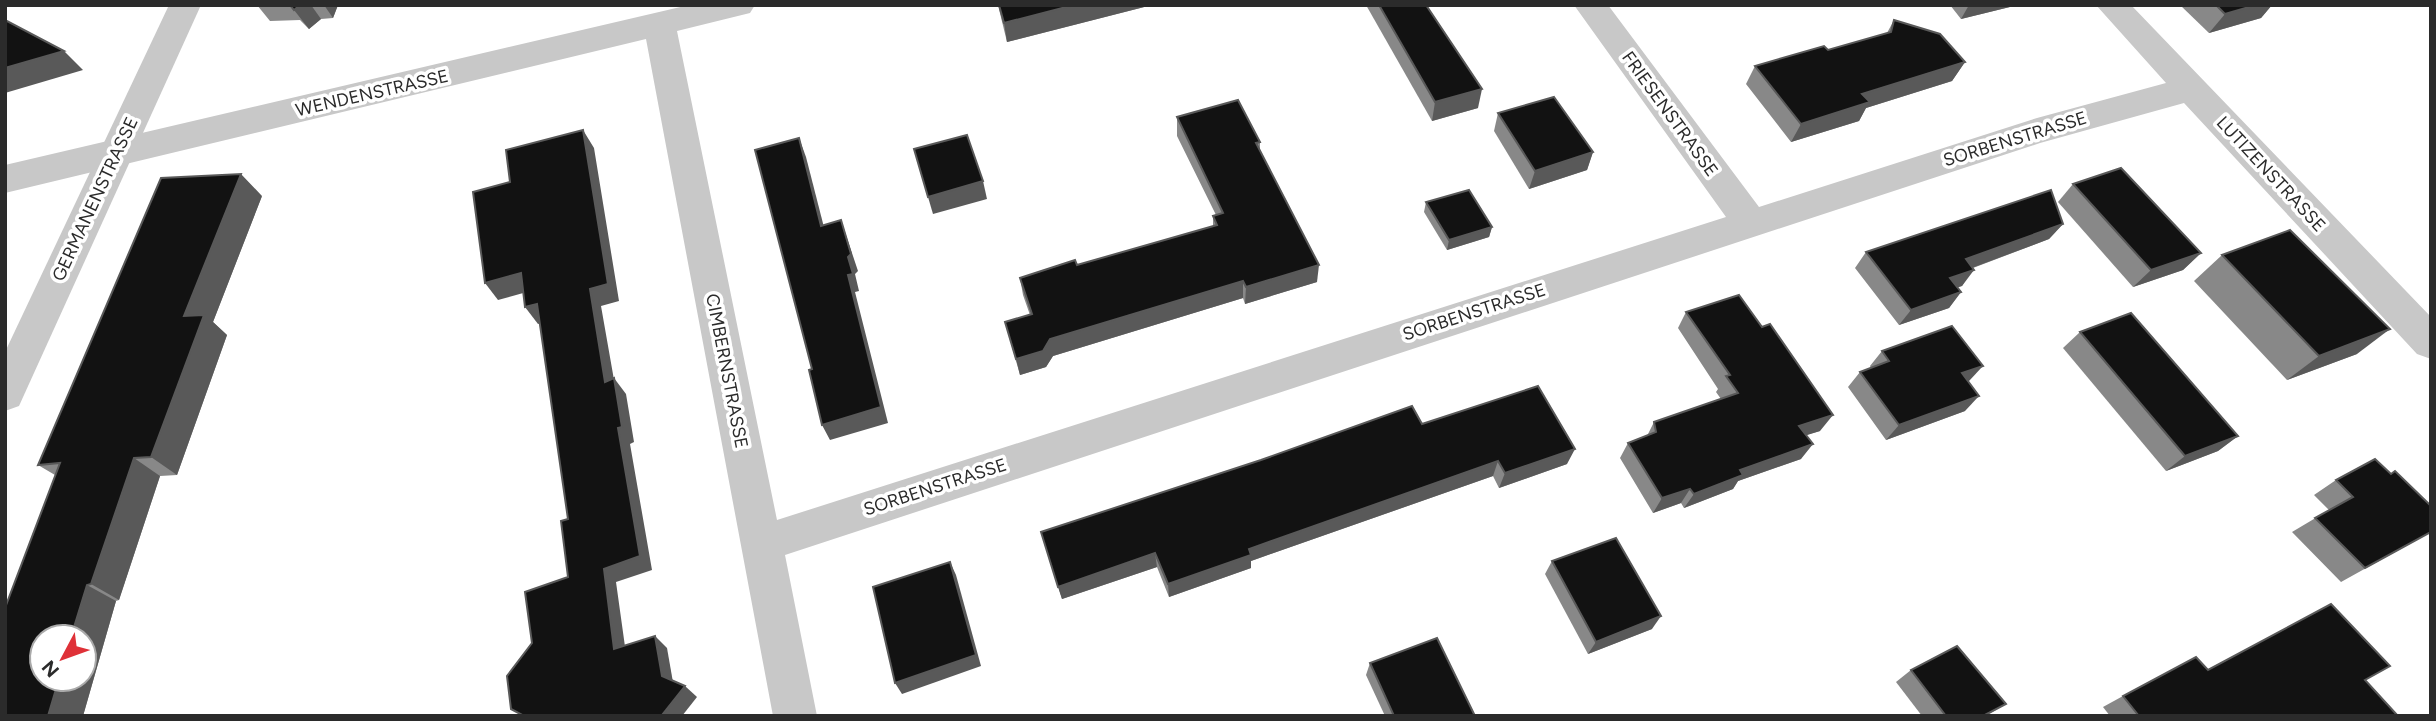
<svg xmlns="http://www.w3.org/2000/svg" width="2436" height="721" font-family="Figtree,sans-serif">
<style>
.lines{fill:none;stroke-linecap:round;stroke-linejoin:round}
.minor{fill:#c8c8c8;fill-rule:evenodd}
.tertiary{fill:#c8c8c8;fill-rule:evenodd}
.wall{fill:#888}
.shaded-wall{fill:#595959}
.building{fill:#121212;stroke:#595959;stroke-width:2}
.labels{text-anchor:middle;dominant-baseline:central;stroke-width:7;stroke-linejoin:round;paint-order:stroke}
.street-label{font-size:18px;fill:#2b2b2b;stroke:#fff}
</style>
<rect width="100%" height="100%" fill="#fff"/>
<g class="lines">
<!-- minor -->
<path class="minor" d="M 689,5 L 755,5 L 750,13 L 677,31 L 777,520 L 1726,217 L 1574,5 L 1608,5 L 1759,207 L 2037,118 L 2166,83 L 2096,5 L 2131,5 L 2431,317 L 2431,359 L 2417,354 L 2184,103 L 2040,143 L 785,555 L 817,716 L 773,716 L 646,39 L 5,193 L 5,165 Z"/>
<!-- tertiary -->
<path class="tertiary" d="M 169,5 L 201,5 L 19,406 L 5,411 L 5,352 Z"/>
</g>
<!-- wall -->
<g class="wall">
<path d="M 257,5 L 338,5 L 333,18 L 321,19 L 309,29 L 300,20 L 270,21 Z"/>
<path d="M 998,5 L 1152,5 L 1007,42 Z"/>
<path d="M 1366,5 L 1426,5 L 1478,108 L 1432,121 Z"/>
<path d="M 1950,5 L 2018,5 L 1961,19 Z"/>
<path d="M 2180,5 L 2272,5 L 2261,18 L 2209,33 Z"/>
<path d="M 1894,20 L 1965,62 L 1952,81 L 1866,108 L 1859,121 L 1791,142 L 1746,84 L 1755,66 L 1828,50 L 1887,33 Z"/>
<path d="M 1498,113 L 1593,152 L 1587,170 L 1529,189 L 1494,131 Z"/>
<path d="M 1177,117 L 1260,142 L 1260,150 L 1317,282 L 1245,304 L 1243,298 L 1053,356 L 1046,367 L 1020,375 L 1005,322 L 1030,315 L 1023,295 L 1020,278 L 1077,265 L 1213,226 L 1213,216 L 1216,215 L 1177,136 Z"/>
<path d="M 2073,184 L 2201,253 L 2183,270 L 2133,287 L 2058,202 Z"/>
<path d="M 262,196 L 213,322 L 227,335 L 177,475 L 160,476 L 119,600 L 116,601 L 83,716 L 5,716 L 55,475 L 38,465 Z"/>
<path d="M 1426,202 L 1492,227 L 1489,237 L 1447,250 L 1424,212 Z"/>
<path d="M 2063,224 L 2049,239 L 1973,268 L 1962,286 L 1957,287 L 1961,292 L 1949,308 L 1899,325 L 1855,268 L 1866,252 Z"/>
<path d="M 2222,255 L 2357,354 L 2287,380 L 2194,281 Z"/>
<path d="M 1686,312 L 1820,431 L 1806,435 L 1801,459 L 1738,481 L 1733,489 L 1684,508 L 1681,503 L 1653,513 L 1620,458 L 1628,443 L 1647,436 L 1654,422 L 1721,399 L 1716,392 L 1718,389 L 1678,328 Z"/>
<path d="M 2080,332 L 2238,436 L 2218,451 L 2166,471 L 2063,348 Z"/>
<path d="M 1882,351 L 1969,381 L 1965,411 L 1886,440 L 1848,387 L 1860,372 L 1871,368 L 1870,366 Z"/>
<path d="M 1422,424 L 1567,464 L 1499,488 L 1493,476 L 1251,561 L 1251,568 L 1169,597 L 1157,567 L 1062,599 L 1041,532 Z"/>
<path d="M 2336,480 L 2431,532 L 2341,582 L 2292,532 L 2329,510 L 2314,495 Z"/>
<path d="M 1552,561 L 1652,629 L 1588,654 L 1545,574 Z"/>
<path d="M 1370,663 L 1475,716 L 1385,716 L 1366,675 Z"/>
<path d="M 1911,670 L 2006,704 L 1986,716 L 1922,716 L 1896,682 Z"/>
<path d="M 2208,670 L 2365,680 L 2398,716 L 2110,716 L 2103,707 L 2123,696 Z"/>
</g>
<!-- shaded-wall -->
<g class="shaded-wall">
<path d="M 300,5 L 311,5 L 321,19 L 309,29 L 294,10 Z"/>
<path d="M 324,5 L 338,5 L 333,18 Z"/>
<path d="M 1074,5 L 1152,5 L 1007,42 L 1004,23 Z"/>
<path d="M 1969,5 L 2018,5 L 1961,19 Z"/>
<path d="M 2256,5 L 2272,5 L 2261,18 L 2209,33 L 2225,14 Z"/>
<path d="M 64,51 L 83,70 L 5,93 L 5,68 Z"/>
<path d="M 1965,62 L 1952,81 L 1866,108 L 1859,121 L 1791,142 L 1801,124 L 1862,94 Z"/>
<path d="M 1482,89 L 1478,108 L 1432,121 L 1435,102 Z"/>
<path d="M 583,130 L 594,148 L 619,301 L 601,306 L 617,397 L 605,382 L 590,289 Z"/>
<path d="M 799,138 L 806,157 L 828,243 L 821,226 Z"/>
<path d="M 1593,152 L 1587,170 L 1529,189 L 1535,171 Z"/>
<path d="M 241,174 L 262,196 L 213,322 L 227,335 L 177,475 L 151,457 L 184,316 Z"/>
<path d="M 983,181 L 987,199 L 933,214 L 928,197 Z"/>
<path d="M 841,220 L 858,271 L 855,274 L 859,291 L 855,292 L 888,423 L 830,440 L 822,425 L 848,275 L 848,257 Z"/>
<path d="M 2063,224 L 2049,239 L 1953,275 L 1966,259 Z"/>
<path d="M 1492,227 L 1489,237 L 1447,250 L 1449,240 Z"/>
<path d="M 2201,253 L 2183,270 L 2133,287 L 2151,270 Z"/>
<path d="M 1319,265 L 1317,282 L 1245,304 L 1246,287 Z"/>
<path d="M 1974,270 L 1962,286 L 1938,294 L 1950,278 Z"/>
<path d="M 521,273 L 534,290 L 498,300 L 485,283 Z"/>
<path d="M 1243,281 L 1243,298 L 1053,356 L 1046,367 L 1020,375 L 1016,359 L 1050,339 Z"/>
<path d="M 1961,292 L 1949,308 L 1899,325 L 1911,310 Z"/>
<path d="M 537,304 L 550,321 L 538,324 L 525,307 Z"/>
<path d="M 2390,329 L 2357,354 L 2287,380 L 2319,356 Z"/>
<path d="M 1983,366 L 1969,381 L 1949,388 L 1962,373 Z"/>
<path d="M 614,378 L 626,394 L 634,442 L 630,444 L 652,570 L 616,582 L 627,661 L 614,649 L 604,569 L 618,428 Z"/>
<path d="M 1979,396 L 1965,411 L 1886,440 L 1899,425 Z"/>
<path d="M 1833,415 L 1820,431 L 1788,441 L 1799,426 Z"/>
<path d="M 2238,436 L 2218,451 L 2166,471 L 2185,456 Z"/>
<path d="M 1813,444 L 1801,459 L 1738,481 L 1733,489 L 1684,508 L 1694,494 L 1740,470 Z"/>
<path d="M 1575,449 L 1567,464 L 1499,488 L 1505,473 Z"/>
<path d="M 134,458 L 160,476 L 119,600 L 91,584 Z"/>
<path d="M 1498,461 L 1493,476 L 1251,561 L 1251,568 L 1169,597 L 1168,584 L 1249,549 Z"/>
<path d="M 1690,489 L 1681,503 L 1653,513 L 1662,498 Z"/>
<path d="M 1155,553 L 1157,567 L 1062,599 L 1058,587 Z"/>
<path d="M 950,562 L 956,575 L 981,666 L 902,694 L 895,683 Z"/>
<path d="M 87,585 L 116,601 L 83,716 L 48,716 L 59,679 L 84,679 L 84,637 L 71,637 Z"/>
<path d="M 1661,616 L 1652,629 L 1588,654 L 1596,642 Z"/>
<path d="M 655,636 L 667,648 L 674,688 L 662,676 Z"/>
<path d="M 685,686 L 697,697 L 682,716 L 660,716 Z"/>
</g>
<!-- building -->
<g class="building">
<path d="M 290,5 L 300,5 L 294,10 Z"/>
<path d="M 999,5 L 1074,5 L 1004,23 Z"/>
<path d="M 1379,5 L 1426,5 L 1482,89 L 1435,102 Z"/>
<path d="M 2216,5 L 2256,5 L 2225,14 Z"/>
<path d="M 1894,20 L 1940,34 L 1965,62 L 1862,94 L 1870,102 L 1801,124 L 1755,66 L 1824,46 L 1828,50 L 1891,32 Z"/>
<path d="M 5,21 L 7,21 L 64,51 L 5,68 Z"/>
<path d="M 1554,97 L 1593,152 L 1535,171 L 1498,113 Z"/>
<path d="M 1238,100 L 1260,142 L 1256,143 L 1319,265 L 1246,287 L 1243,281 L 1050,339 L 1043,351 L 1016,359 L 1005,322 L 1032,314 L 1020,278 L 1075,260 L 1077,265 L 1217,225 L 1213,216 L 1223,213 L 1177,117 Z"/>
<path d="M 583,130 L 608,284 L 590,289 L 605,382 L 614,378 L 622,427 L 618,428 L 640,556 L 604,569 L 614,649 L 655,636 L 662,676 L 685,686 L 662,715 L 660,716 L 524,716 L 511,709 L 507,676 L 532,643 L 525,592 L 568,577 L 561,521 L 568,519 L 537,304 L 525,307 L 521,273 L 485,283 L 473,192 L 510,182 L 506,150 Z"/>
<path d="M 967,135 L 983,181 L 928,197 L 914,149 Z"/>
<path d="M 799,138 L 821,226 L 841,220 L 851,254 L 848,257 L 853,274 L 848,275 L 881,407 L 822,425 L 809,370 L 812,369 L 755,150 Z"/>
<path d="M 2121,168 L 2201,253 L 2151,270 L 2073,184 Z"/>
<path d="M 241,174 L 184,316 L 204,315 L 151,457 L 134,458 L 91,584 L 87,585 L 71,637 L 42,637 L 42,679 L 59,679 L 48,716 L 5,716 L 5,608 L 60,463 L 38,465 L 161,178 Z"/>
<path d="M 1469,190 L 1492,227 L 1449,240 L 1426,202 Z"/>
<path d="M 2051,190 L 2063,224 L 1966,259 L 1974,270 L 1950,278 L 1961,292 L 1911,310 L 1866,252 Z"/>
<path d="M 2290,230 L 2390,329 L 2319,356 L 2222,255 Z"/>
<path d="M 1739,295 L 1762,327 L 1770,324 L 1833,415 L 1799,426 L 1813,444 L 1740,470 L 1743,475 L 1694,494 L 1690,489 L 1662,498 L 1628,443 L 1656,432 L 1654,422 L 1738,393 L 1726,376 L 1730,375 L 1686,312 Z"/>
<path d="M 2131,313 L 2238,436 L 2185,456 L 2080,332 Z"/>
<path d="M 1952,326 L 1983,366 L 1962,373 L 1979,396 L 1899,425 L 1860,372 L 1889,361 L 1882,351 Z"/>
<path d="M 1538,386 L 1575,449 L 1505,473 L 1498,461 L 1249,549 L 1251,555 L 1168,584 L 1155,553 L 1058,587 L 1041,532 L 1261,460 L 1412,406 L 1422,424 Z"/>
<path d="M 2375,459 L 2391,474 L 2395,471 L 2431,506 L 2431,532 L 2365,568 L 2315,518 L 2353,497 L 2336,480 Z"/>
<path d="M 1616,538 L 1661,616 L 1596,642 L 1552,561 Z"/>
<path d="M 950,562 L 976,655 L 895,683 L 873,587 Z"/>
<path d="M 2331,604 L 2390,666 L 2365,680 L 2398,716 L 2139,716 L 2123,696 L 2196,657 L 2208,670 Z"/>
<path d="M 1437,638 L 1475,716 L 1394,716 L 1370,663 Z"/>
<path d="M 1957,646 L 2006,704 L 1983,716 L 1946,716 L 1911,670 Z"/>
</g>
<g class="labels">
<!-- street labels -->
<g class="street-label">
<text transform="translate(372 93) rotate(-13)">WENDENSTRASSE</text>
<text transform="translate(1670 114) rotate(54)">FRIESENSTRASSE</text>
<text transform="translate(2015 139) rotate(-17)">SORBENSTRASSE</text>
<text transform="translate(2271 174) rotate(47)">LUTIZENSTRASSE</text>
<text transform="translate(95 199) rotate(-65)">GERMANENSTRASSE</text>
<text transform="translate(1474 312) rotate(-18)">SORBENSTRASSE</text>
<text transform="translate(727 371) rotate(79)">CIMBERNSTRASSE</text>
<text transform="translate(935 487) rotate(-18)">SORBENSTRASSE</text>
</g>
</g>
<!-- border -->
<rect width="2436" height="721" fill="none" stroke="#2b2b2b" stroke-width="14"/>
<!-- north arrow -->
<g transform="translate(63 658) rotate(229)"><circle r="33" fill="#ffffff" stroke="#aaaaaa" stroke-width="2"/>
<path d="M0-5L12 26L0 18L-12 26Z" fill="#df3138"/>
<text y="-10" font-size="19" font-weight="bold" text-anchor="middle" fill="#2b2b2b">N</text>
</g>
</svg>
